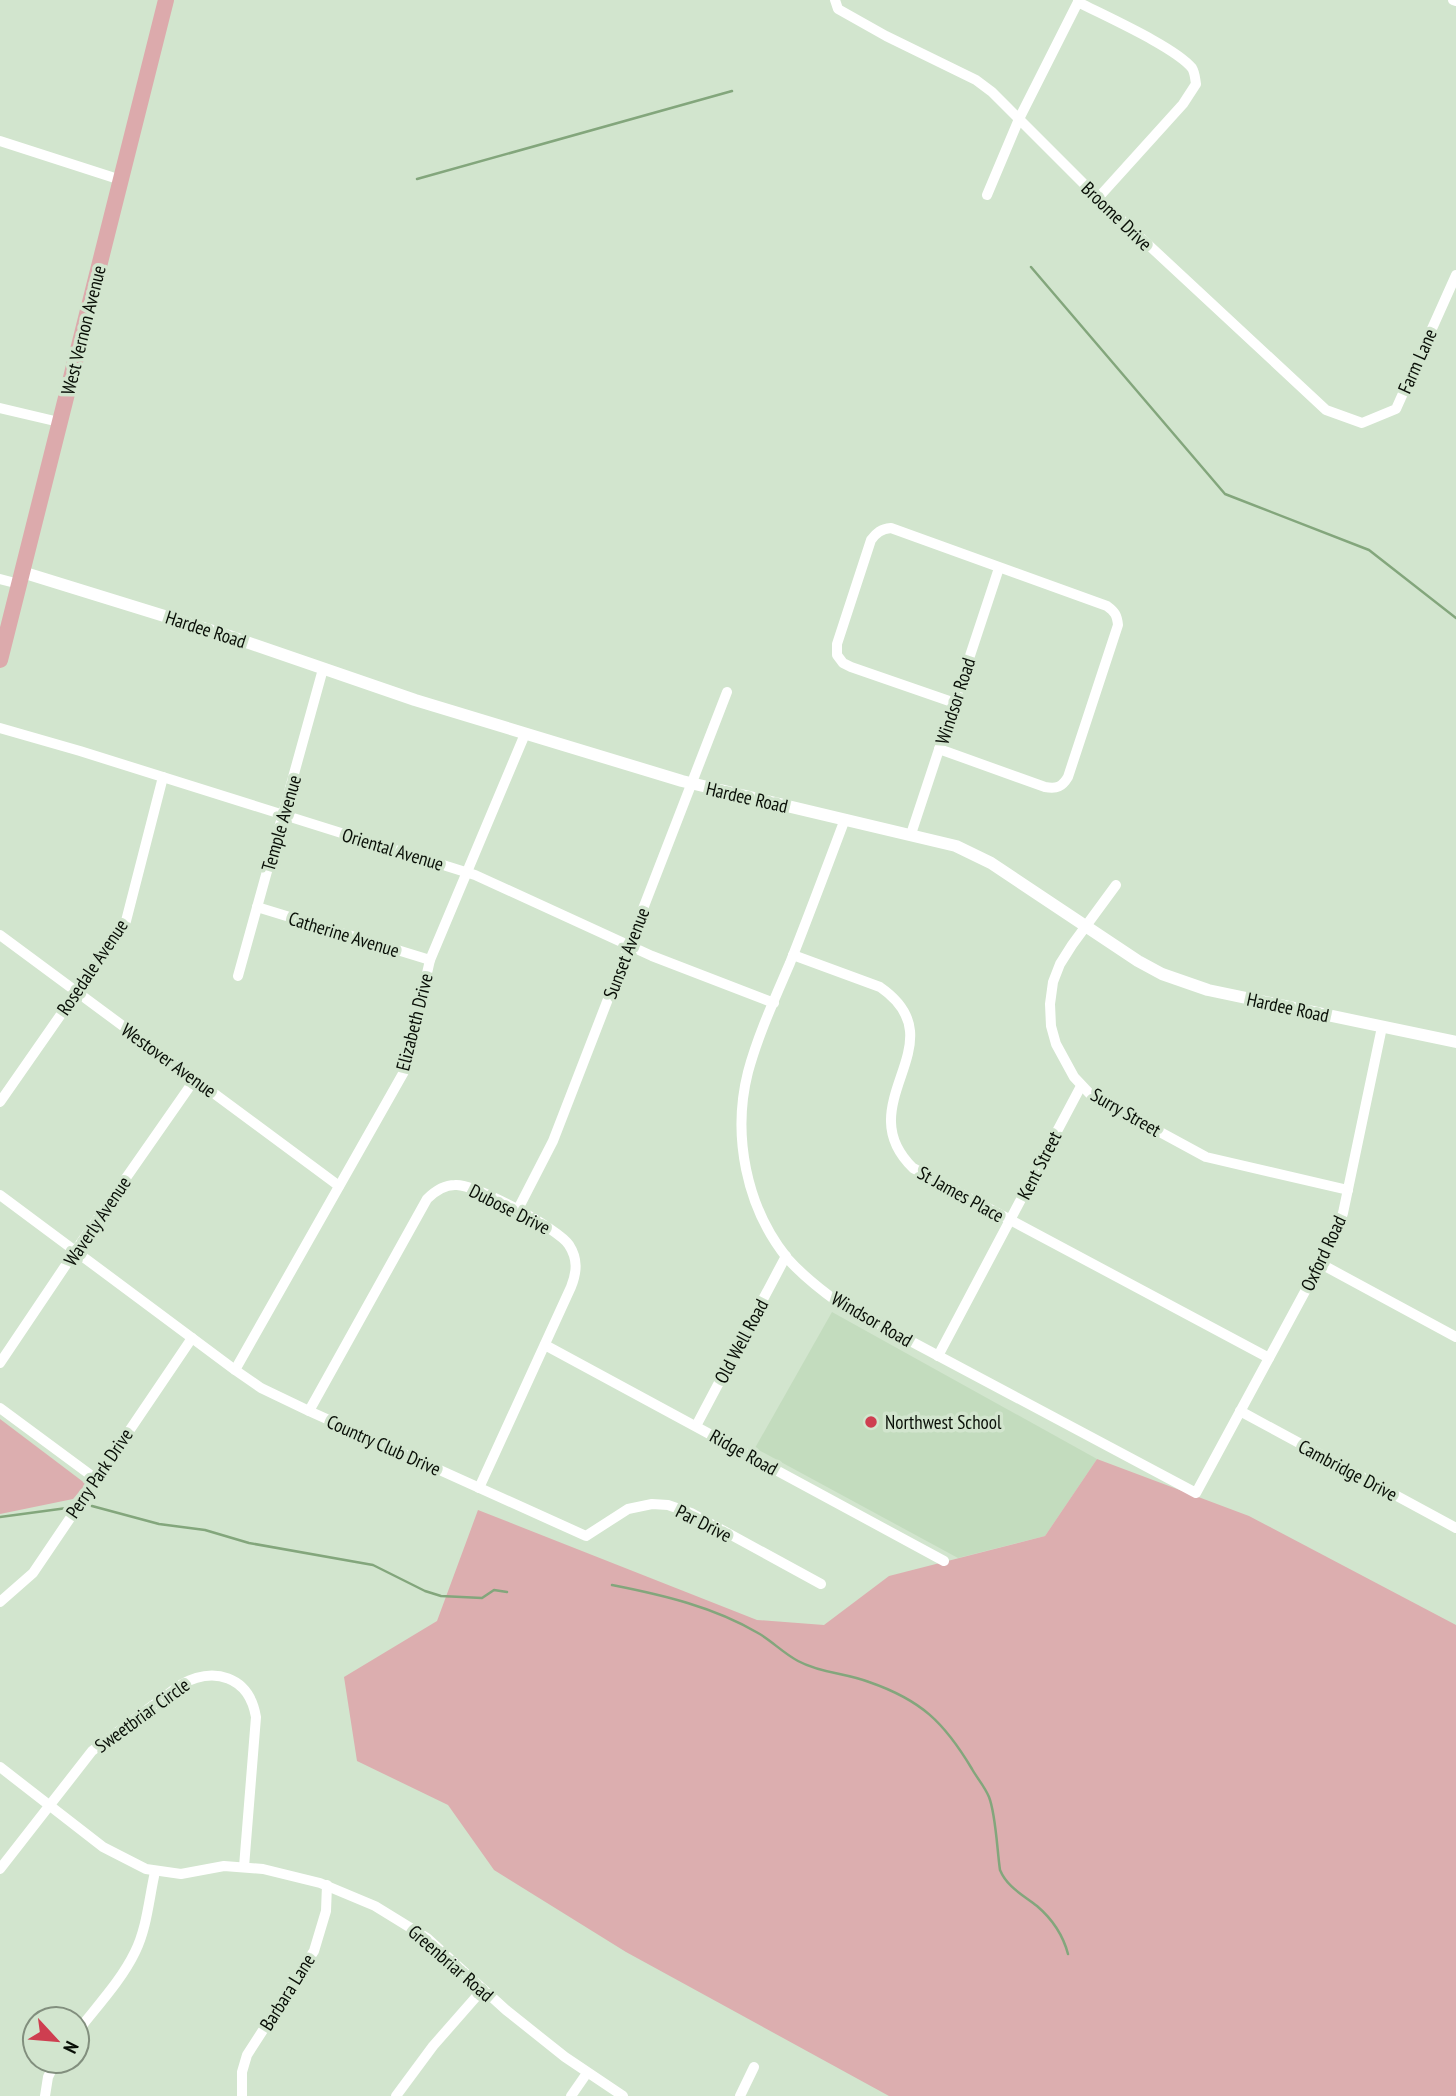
<svg xmlns="http://www.w3.org/2000/svg" width="1456" height="2096" font-family="'PT Sans Narrow',sans-serif">
<style>
.built{fill:#c3dcbe}
.green{fill:#dcaeaf}
.lines{fill:none;stroke-linecap:round;stroke-linejoin:round}
.stream{stroke:#83a67c;stroke-width:2.5}
.minor{stroke:#fff;stroke-width:10}
.tertiary{stroke:#fff;stroke-width:12}
.primary{stroke:#dcaaac;stroke-width:16}
.poi-dot{fill:#ce3e50;stroke:#d2e5ce;stroke-width:2.5}
.labels{text-anchor:middle;dominant-baseline:central;stroke-width:7;stroke-linejoin:round;paint-order:stroke}
.street-label{font-size:19px;fill:#090f07;stroke:#d2e5ce}
.poi-label{font-size:19px;fill:#090f07;stroke:#d2e5ce;text-anchor:start}
</style>
<rect width="100%" height="100%" fill="#d2e5ce"/>
<!-- built -->
<path class="built" d="M 832,1312 L 1097,1459 L 1045,1536 L 958,1558 L 755,1448 Z"/>
<!-- green -->
<g class="green">
<path d="M 0,1419 L 86,1484 L 73,1499 L 0,1514 Z"/>
<path d="M 1097,1459 L 1249,1516 L 1456,1625 L 1456,2096 L 889,2096 L 626,1952 L 494,1870 L 448,1805 L 357,1761 L 344,1677 L 437,1621 L 478,1510 L 757,1620 L 824,1625 L 889,1576 L 1045,1536 Z"/>
</g>
<g class="lines">
<!-- stream -->
<g class="stream">
<path d="M 417,179 L 732,91"/>
<path d="M 1031,267 L 1225,494 L 1369,550 L 1456,618"/>
<path d="M 92,1506 L 159,1524 L 205,1530 L 249,1543 L 373,1565 L 425,1591 L 441,1596 L 482,1598 L 494,1590 L 507,1592"/>
<path d="M 0,1517 L 67,1508"/>
<path d="M 612,1585 C 663,1595 714,1607 758,1633 C 772,1641 783,1653 798,1661 C 820,1673 846,1673 869,1682 C 921,1700 944,1722 972,1769 C 977,1778 985,1787 989,1797 C 996,1815 997,1850 1000,1870 C 1007,1887 1023,1895 1037,1906 C 1051,1918 1063,1935 1068,1954"/>
</g>
<!-- minor -->
<g class="minor">
<path d="M 835,0 L 838,9 L 886,36 L 976,80 L 992,92 L 1098,198 L 1326,410 L 1362,423 L 1396,409 L 1456,275"/>
<path d="M 1453,0 L 1456,1"/>
<path d="M 1078,2 C 1105,16 1175,47 1192,68 C 1195,73 1195,78 1196,84 L 1183,104 L 1098,198"/>
<path d="M 0,141 L 121,180"/>
<path d="M 987,195 L 1019,119 L 1079,0"/>
<path d="M 0,408 L 59,422"/>
<path d="M 0,579 L 19,584"/>
<path d="M 0,728 L 80,751 L 475,875 L 652,956 L 774,1003"/>
<path d="M 939,749 L 1045,787 C 1057,789 1062,787 1068,777 L 1118,625 C 1117,615 1115,612 1107,606 L 891,528 C 881,529 876,533 871,540 L 837,644 L 837,655 L 843,663 L 851,667 L 955,703"/>
<path d="M 845,819 C 827,867 809,915 790,963 C 775,998 758,1035 748,1072 C 732,1135 746,1207 787,1258 C 802,1275 821,1290 839,1303 L 1196,1493 L 1335,1236 L 1343,1213 L 1382,1027"/>
<path d="M 911,834 L 999,568"/>
<path d="M 1116,885 L 1072,945 L 1060,964 L 1053,982 L 1050,1004 L 1051,1026 L 1056,1044 L 1074,1077 L 1090,1094 L 1206,1157 L 1348,1190"/>
<path d="M 257,907 L 430,960"/>
<path d="M 0,935 L 339,1186"/>
<path d="M 793,955 L 880,987 C 961,1043 846,1103 913,1168 L 1269,1358"/>
<path d="M 238,976 L 323,669"/>
<path d="M 0,1102 L 126,921 L 163,777"/>
<path d="M 0,1195 L 235,1370 L 261,1388 L 309,1411 L 586,1536 L 628,1509 L 652,1504 L 668,1505 L 691,1513 L 821,1584"/>
<path d="M 517,1211 L 553,1141 L 727,692"/>
<path d="M 1321,1264 L 1456,1337"/>
<path d="M 545,1345 L 944,1561"/>
<path d="M 938,1356 L 1081,1086"/>
<path d="M 0,1363 L 82,1241 L 195,1079"/>
<path d="M 235,1370 L 405,1070 L 430,960 L 525,734"/>
<path d="M 0,1408 L 96,1479"/>
<path d="M 309,1411 L 427,1199 C 435,1191 444,1185 455,1185 C 474,1183 559,1229 569,1245 C 578,1259 577,1272 571,1287 L 479,1488"/>
<path d="M 1240,1411 L 1456,1528"/>
<path d="M 696,1426 L 786,1256"/>
<path d="M 0,1602 L 33,1573 L 192,1338"/>
<path d="M 0,1767 L 103,1847 L 146,1869 L 181,1874 L 224,1866 L 263,1869 L 320,1883 L 375,1906 L 427,1938 L 506,2010 L 565,2057 L 623,2096"/>
<path d="M 0,1869 L 92,1751 L 180,1685 C 214,1666 249,1676 256,1717 L 244,1867"/>
<path d="M 77,2032 C 97,2006 121,1981 135,1952 C 147,1928 149,1898 155,1872"/>
<path d="M 45,2096 L 48,2077 L 56,2061"/>
<path d="M 242,2096 L 242,2072 L 247,2055 L 314,1951 L 326,1911 L 327,1885"/>
<path d="M 396,2096 L 433,2046 L 483,1989"/>
<path d="M 571,2096 L 587,2073"/>
<path d="M 740,2096 L 754,2067"/>
</g>
<!-- tertiary -->
<path class="tertiary" d="M 22,572 L 229,636 L 415,700 L 682,781 L 956,846 L 991,863 L 1138,961 L 1162,974 L 1208,990 L 1456,1042"/>
<!-- primary -->
<path class="primary" d="M 0,660 L 166,0"/>
</g>
<!-- markers -->
<circle class="poi-dot" cx="871" cy="1422" r="7"/>
<g class="labels">
<!-- street labels -->
<g class="street-label">
<text transform="translate(1117 216) rotate(44)">Broome Drive</text>
<text transform="translate(83 330) rotate(-76)">West Vernon Avenue</text>
<text transform="translate(1417 361) rotate(-66)">Farm Lane</text>
<text transform="translate(206 629) rotate(18)">Hardee Road</text>
<text transform="translate(955 701) rotate(-72)">Windsor Road</text>
<text transform="translate(747 797) rotate(13)">Hardee Road</text>
<text transform="translate(281 823) rotate(-74)">Temple Avenue</text>
<text transform="translate(393 849) rotate(17)">Oriental Avenue</text>
<text transform="translate(344 934) rotate(17)">Catherine Avenue</text>
<text transform="translate(626 953) rotate(-69)">Sunset Avenue</text>
<text transform="translate(92 967) rotate(-56)">Rosedale Avenue</text>
<text transform="translate(1288 1007) rotate(12)">Hardee Road</text>
<text transform="translate(414 1022) rotate(-76)">Elizabeth Drive</text>
<text transform="translate(169 1060) rotate(36)">Westover Avenue</text>
<text transform="translate(1126 1112) rotate(30)">Surry Street</text>
<text transform="translate(1039 1165) rotate(-63)">Kent Street</text>
<text transform="translate(961 1194) rotate(29)">St James Place</text>
<text transform="translate(510 1209) rotate(27)">Dubose Drive</text>
<text transform="translate(97 1221) rotate(-56)">Waverly Avenue</text>
<text transform="translate(1323 1253) rotate(-65)">Oxford Road</text>
<text transform="translate(872 1319) rotate(30)">Windsor Road</text>
<text transform="translate(741 1341) rotate(-62)">Old Well Road</text>
<text transform="translate(384 1445) rotate(24)">Country Club Drive</text>
<text transform="translate(744 1452) rotate(29)">Ridge Road</text>
<text transform="translate(1348 1470) rotate(28)">Cambridge Drive</text>
<text transform="translate(99 1473) rotate(-56)">Perry Park Drive</text>
<text transform="translate(704 1523) rotate(27)">Par Drive</text>
<text transform="translate(142 1715) rotate(-36)">Sweetbriar Circle</text>
<text transform="translate(451 1963) rotate(41)">Greenbriar Road</text>
<text transform="translate(287 1992) rotate(-58)">Barbara Lane</text>
</g>
<!-- poi labels -->
<g class="poi-label">
<text x="885" y="1422">Northwest School</text>
</g>
</g>
<!-- north arrow -->
<g transform="translate(56 2040) rotate(116)"><circle r="33" fill="#d2e5ce" stroke="#828f7e" stroke-width="2"/>
<path d="M0-5L12 26L0 18L-12 26Z" fill="#ce3e50"/>
<text y="-10" font-size="19" font-weight="bold" text-anchor="middle" fill="#090f07">N</text>
</g>
</svg>
